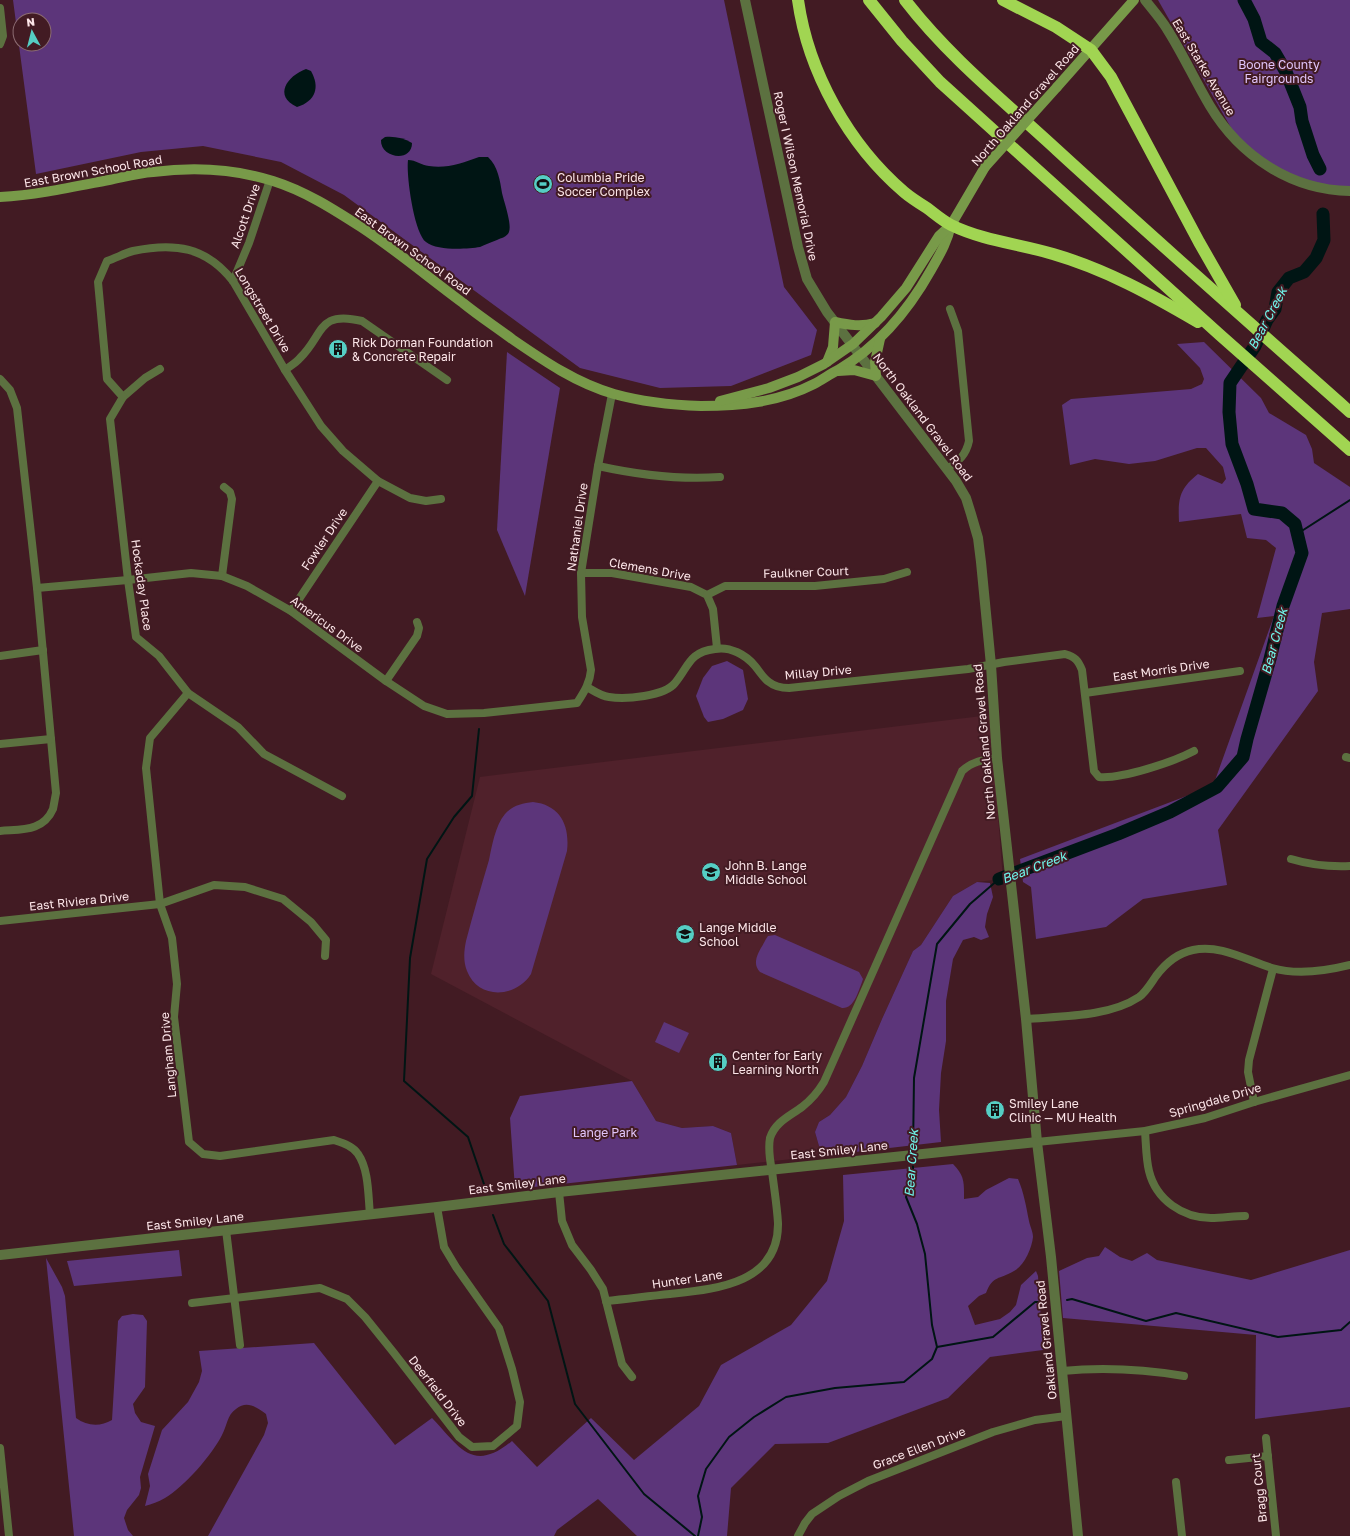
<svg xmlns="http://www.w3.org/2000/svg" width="1350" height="1536" font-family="'Golos Text',sans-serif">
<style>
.built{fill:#50212b}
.green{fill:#5c357a;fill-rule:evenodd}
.water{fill:#001514}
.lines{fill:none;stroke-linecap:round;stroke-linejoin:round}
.stream{stroke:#001514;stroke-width:2}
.river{stroke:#001514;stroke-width:13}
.minor{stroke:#5c7140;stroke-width:8}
.tertiary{stroke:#5c7140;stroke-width:10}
.secondary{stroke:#789a49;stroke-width:10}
.motorway{stroke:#a1d552;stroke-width:12}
.secondary-bridge{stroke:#789a49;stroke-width:10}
.labels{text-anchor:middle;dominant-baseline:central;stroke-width:4;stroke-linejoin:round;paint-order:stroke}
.park-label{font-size:12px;fill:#e1c5fb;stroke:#421b23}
.street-label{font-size:12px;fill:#fce5e8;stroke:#421b23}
.poi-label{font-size:12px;fill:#fce5e8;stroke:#421b23;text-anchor:start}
.water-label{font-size:13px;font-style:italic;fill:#6ff6eb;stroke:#421b23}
</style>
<rect width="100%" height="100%" fill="#421b23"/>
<!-- built -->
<path class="built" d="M 990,715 L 1003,879 L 977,882 L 953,896 L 921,945 L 913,951 L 882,1019 L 862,1066 L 846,1097 L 830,1115 L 819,1122 L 815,1132 L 819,1146 L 829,1155 L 737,1165 L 731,1133 L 713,1126 L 682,1128 L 656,1121 L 632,1081 L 431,974 L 480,777 Z"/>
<!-- green -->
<g class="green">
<path d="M 13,0 L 724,0 L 784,287 L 817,330 L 811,355 L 731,386 L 660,388 L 580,368 L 344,195 L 281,162 L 203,146 L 141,152 L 36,174 ZM 20,20 L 44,20 L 44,44 L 20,44 Z"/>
<path d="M 1158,0 L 1350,0 L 1350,187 L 1309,185 L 1242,147 Z"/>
<path d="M 1204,342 L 1261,398 L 1269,413 L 1306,435 L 1312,449 L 1314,463 L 1350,487 L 1350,609 L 1322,613 L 1314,662 L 1318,691 L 1218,830 L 1227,885 L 1143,899 L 1106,927 L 1036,939 L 1031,887 L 1023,882 L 1020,859 L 1213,786 L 1274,616 L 1257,618 L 1276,548 L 1266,540 L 1247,538 L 1241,514 L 1179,522 C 1178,499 1179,489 1198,474 L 1222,484 L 1226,479 L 1223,467 L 1206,448 L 1197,448 L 1155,461 L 1129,464 L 1095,459 L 1070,465 L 1062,405 L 1071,399 L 1191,389 L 1202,384 L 1204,379 L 1200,368 L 1177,344 Z"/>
<path d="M 507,352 L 560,388 L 525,596 L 497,530 Z"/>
<path d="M 727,661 L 743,670 L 748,699 L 743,710 L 723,719 L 708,722 L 704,717 L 696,696 L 703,678 L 712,666 Z"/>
<path d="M 533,802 C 560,805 570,825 567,851 L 531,974 C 516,998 478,1000 467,971 C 463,961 464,951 466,941 C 473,914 481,887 489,860 C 492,846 495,826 505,814 C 512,806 522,803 533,802 Z"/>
<path d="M 977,882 L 990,883 L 993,897 L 987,914 L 985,927 L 989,937 L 981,940 L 974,937 L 963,940 L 953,959 L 946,1001 L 946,1041 L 941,1073 L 939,1110 L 941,1142 L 829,1155 L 819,1146 L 815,1132 L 819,1122 L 830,1115 L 846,1097 L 862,1066 L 882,1019 L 913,951 L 921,945 L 953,896 Z"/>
<path d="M 775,935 L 859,972 L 863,979 L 862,982 C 858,992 854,1009 842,1008 L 760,972 C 750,962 761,949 766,939 L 768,936 Z"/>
<path d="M 664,1022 L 689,1033 L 679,1053 L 655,1042 Z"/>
<path d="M 632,1081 L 656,1121 L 682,1128 L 713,1126 L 731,1133 L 737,1165 L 515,1189 L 510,1118 L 520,1096 Z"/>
<path d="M 953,1164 C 965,1176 964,1183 964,1199 L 978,1197 L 986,1190 L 1009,1178 L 1018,1179 C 1024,1193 1026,1206 1029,1221 C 1030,1226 1033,1232 1033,1237 C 1032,1248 1024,1266 1014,1271 C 999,1280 993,1275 986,1293 L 979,1296 L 968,1306 L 975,1325 L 1000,1319 L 1010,1312 L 1016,1305 L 1021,1285 L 1036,1271 L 1038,1276 L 1043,1350 L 990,1357 L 948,1398 L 828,1443 L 775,1444 L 731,1488 L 727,1536 L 637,1536 L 598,1499 L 557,1530 L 554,1536 L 208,1536 L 264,1435 L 268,1423 L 266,1414 C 256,1407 247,1400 236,1409 C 227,1415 227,1426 222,1435 C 212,1455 184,1487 165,1498 C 158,1502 152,1504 145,1506 L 150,1486 L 148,1474 L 162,1430 L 188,1402 L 199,1382 L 202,1371 L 199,1351 L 314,1343 L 395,1445 L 432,1418 C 459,1446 472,1474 512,1441 L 537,1467 L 591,1418 L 634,1460 L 699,1406 L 721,1365 L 791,1325 L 827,1281 L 844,1221 L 843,1175 Z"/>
<path d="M 1105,1247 L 1120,1257 L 1132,1261 L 1147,1253 L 1157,1260 L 1251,1280 L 1350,1250 L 1350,1407 L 1255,1419 L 1256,1335 L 1063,1318 L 1059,1271 L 1087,1258 L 1099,1256 Z"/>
<path d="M 179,1250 L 182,1276 L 74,1286 L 67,1261 Z"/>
<path d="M 46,1258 L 62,1287 L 65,1296 L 76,1418 C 87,1426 100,1427 112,1420 L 118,1321 L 122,1316 L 133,1314 L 143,1315 L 147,1321 L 145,1387 L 133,1404 L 135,1413 L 141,1422 L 155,1426 L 140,1477 L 141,1488 L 139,1495 L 127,1510 L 124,1518 L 128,1530 L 133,1536 L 74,1536 Z"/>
</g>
<!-- water -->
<g class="water">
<path d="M 306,69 L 311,71 C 320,87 316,101 297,107 C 273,96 287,76 306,69 Z"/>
<path d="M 385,137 C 394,136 404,138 412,143 C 412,163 380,158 381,140 Z"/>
<path d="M 479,157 L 488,157 C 498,166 500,181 502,193 C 504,202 512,224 509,232 C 507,237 501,238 497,240 C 491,242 485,245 480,247 C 467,249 437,251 426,242 C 414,233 406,175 408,160 C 416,160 421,165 429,166 C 446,169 463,163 479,157 Z"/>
</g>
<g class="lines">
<!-- stream -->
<g class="stream">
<path d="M 1297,534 L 1350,500"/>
<path d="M 479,729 L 472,796 L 454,817 L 427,859 L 410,958 L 404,1081 L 468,1137 L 486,1190"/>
<path d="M 913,1152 L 914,1078 L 937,944 L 970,904 L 999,879"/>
<path d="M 493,1215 L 504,1244 L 548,1301 L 575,1404 L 644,1494 L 695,1536"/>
<path d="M 1067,1300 L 1072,1299 L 1146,1321 L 1176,1313 L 1278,1337 L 1341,1330 L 1350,1322"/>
<path d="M 937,1347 L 993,1337 L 1035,1302 L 1039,1302"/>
<path d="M 698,1536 L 702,1517 L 698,1496 L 706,1469 L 729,1437 L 754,1417 L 786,1397 L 835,1388 L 904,1382 L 932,1359 L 937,1347 L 932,1325 L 925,1254 L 917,1224 L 906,1197 L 913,1171 L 913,1159"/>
</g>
<!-- river -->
<g class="river">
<path d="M 1244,0 L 1254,19 L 1261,42 L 1275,53 L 1286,72 L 1300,107 L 1302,121 L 1313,155 L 1320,169"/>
<path d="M 999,879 L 1118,834 L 1170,812 L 1217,787 L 1243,757 L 1247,739 L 1270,659 L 1283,606 L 1302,553 L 1295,524 L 1282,513 L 1254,509 L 1247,484 L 1232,444 L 1229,412 L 1230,383 L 1255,346 L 1267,320 L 1275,309 L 1278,292 L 1289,278 L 1304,272 L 1316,258 L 1324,240 L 1323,214"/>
</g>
<!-- minor -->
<g class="minor">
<path d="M 0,8 L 3,36 L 0,44"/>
<path d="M 233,281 L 249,243 L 270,180"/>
<path d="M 160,369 L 145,378 L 123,397 L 110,419 L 128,580 L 136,637 L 159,656 L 188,693 L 238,727 L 264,754 L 342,796"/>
<path d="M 285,370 C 290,366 296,363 300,358 C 324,335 317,310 362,321 L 447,380"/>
<path d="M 0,379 L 10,390 L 17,408 L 37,588 L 56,793 C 55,798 54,804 53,809 C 43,832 21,829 0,831"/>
<path d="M 123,397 L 107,379 L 98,282 L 107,261 C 116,258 125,253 133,251 C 175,242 206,247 233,281 L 285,370 L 321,426 L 343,451 L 378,481 L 410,498 L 426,501 L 441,499"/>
<path d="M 598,466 C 639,475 679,480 720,477"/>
<path d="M 947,469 C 959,461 966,455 969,441 L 958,331 L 950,309"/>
<path d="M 581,573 L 612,573 L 691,587 L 707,595 L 713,609 L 717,648"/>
<path d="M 222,576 L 232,499 L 230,492 L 224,487"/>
<path d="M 37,588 L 128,580 L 191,573 L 222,576 L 247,586 L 291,611 L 386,681 L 424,706 L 447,714 L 484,713 L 577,703 C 584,692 590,683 591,670 L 582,617 L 581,573 L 598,466 L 612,394"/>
<path d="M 707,595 L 725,586 L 815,586 L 884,579 L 907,572"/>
<path d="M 291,611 L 378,481"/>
<path d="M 0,656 L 43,650"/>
<path d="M 386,681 L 417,636 L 419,628 L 417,622"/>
<path d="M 587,687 C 594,691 601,696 609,697 C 625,700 665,696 675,683 C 689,666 689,652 715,649 C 730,646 746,655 755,666 C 760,672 763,678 769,682 C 775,687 782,688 789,688 L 968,669 L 1004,662 L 1065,654 C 1075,657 1078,660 1082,670 L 1094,771 L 1099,777 C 1122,779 1173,762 1194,751"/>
<path d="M 188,693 L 150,738 L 146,768 L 160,904 L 172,938 L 177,984 L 174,1017 L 189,1142 L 203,1154 L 220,1156 L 334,1140 C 343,1143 353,1146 358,1154 C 369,1170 368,1195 370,1214"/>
<path d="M 1085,693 L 1240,671"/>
<path d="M 0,744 L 51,739"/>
<path d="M 1346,757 L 1350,758"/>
<path d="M 1291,859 C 1311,865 1329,867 1350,866"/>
<path d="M 0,921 L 160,904 L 214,885 L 245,887 L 283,899 L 311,922 L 326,940 L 325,956"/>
<path d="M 1026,1019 C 1062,1016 1109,1017 1139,997 C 1146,992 1151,983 1156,976 C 1165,964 1178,953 1193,950 C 1220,944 1246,960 1272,968 C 1296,975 1326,971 1350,965"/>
<path d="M 1254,1102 L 1248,1072 L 1249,1060 L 1273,969"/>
<path d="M 1145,1131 C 1146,1144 1146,1159 1149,1171 C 1156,1200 1183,1218 1211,1218 C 1222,1218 1234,1216 1245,1216"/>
<path d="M 1037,1142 L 1145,1131 L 1205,1118 L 1254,1102 L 1350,1075"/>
<path d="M 559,1192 L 562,1221 L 572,1245 L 591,1270 L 603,1289 L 622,1364 L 632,1377"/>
<path d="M 226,1230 L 240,1345"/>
<path d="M 606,1301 C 627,1299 649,1296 670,1294 C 715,1289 779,1284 778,1223 C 777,1206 774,1188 772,1171 C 770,1161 768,1149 770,1138 C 775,1122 790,1116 802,1107 C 811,1100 818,1092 824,1082 L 962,771 C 973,761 983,760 997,758"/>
<path d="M 192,1303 L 320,1288 L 347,1299 L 365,1317 L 394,1353 L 459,1437 L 472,1447 L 493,1446 L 517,1426 L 520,1402 L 512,1369 L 499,1328 L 456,1267 L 444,1247 L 437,1207"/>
<path d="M 1062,1371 C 1104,1367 1142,1369 1184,1376"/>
<path d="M 1266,1438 L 1276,1536"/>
<path d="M 0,1448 L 9,1536"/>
<path d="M 1229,1460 L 1268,1456"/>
<path d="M 1176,1482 L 1182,1536"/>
<path d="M 798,1536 L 805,1523 L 812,1514 L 839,1496 L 868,1481 L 993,1432 L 1035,1420 L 1066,1416"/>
</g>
<!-- tertiary -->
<g class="tertiary">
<path d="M 745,0 L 798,247 L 807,279 L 827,312 L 956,481 L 966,498 L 971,514 L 978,538 L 981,562 L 991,665 L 997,758 L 1026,1019 L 1037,1142 L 1051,1257 L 1078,1536"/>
<path d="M 1145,0 C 1152,9 1161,19 1167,29 C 1183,54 1195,81 1210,106 C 1240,156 1291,190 1350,191"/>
<path d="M 0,1255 L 437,1207 L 559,1192 L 1037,1142"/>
</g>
<!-- secondary -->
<g class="secondary">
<path d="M 1057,87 L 1134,0"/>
<path d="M 0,197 C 37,195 73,187 109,180 C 124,177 138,173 153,172 C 192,167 235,169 273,181 C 305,191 333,209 361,227 C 396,250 429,278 463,303 C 479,316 496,327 512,339 C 544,361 576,383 614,394 C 643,402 671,405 701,406 C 740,406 779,402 814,384 C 822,380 830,374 838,370 C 879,346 908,311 931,270 C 940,254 947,243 951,225"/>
<path d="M 827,362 L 833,347 L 835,322 C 849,325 861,327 875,323"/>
<path d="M 838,371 L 854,370 L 876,376 L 875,362 L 880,339"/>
<path d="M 720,401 L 769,388 L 798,377 L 824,364 L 853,344 L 881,317 L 906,288 L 939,236 L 951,225 L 985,167"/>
</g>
<!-- motorway -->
<g class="motorway">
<path d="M 798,0 C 808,72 849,145 904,192 C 911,198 919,203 927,208 C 935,214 943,221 951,225 C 984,241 1020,244 1053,254 C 1105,269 1152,295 1198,322"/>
<path d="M 869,0 L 902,41 L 940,82 L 1220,335 L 1350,450"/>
<path d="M 905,0 C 948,56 1005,102 1057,150 C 1153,238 1252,325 1350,412"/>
<path d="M 1003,0 L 1056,27 L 1091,50 L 1111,77 L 1199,242 L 1235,305"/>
</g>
<!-- secondary-bridge -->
<path class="secondary-bridge" d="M 985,167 L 1057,87"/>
</g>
<!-- icons -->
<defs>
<g id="stadium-disc" transform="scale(1)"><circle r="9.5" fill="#55cec4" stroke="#421b23"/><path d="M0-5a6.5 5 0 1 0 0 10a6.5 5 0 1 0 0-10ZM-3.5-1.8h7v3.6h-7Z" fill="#111"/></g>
<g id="building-disc" transform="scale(1)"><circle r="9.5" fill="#55cec4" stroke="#421b23"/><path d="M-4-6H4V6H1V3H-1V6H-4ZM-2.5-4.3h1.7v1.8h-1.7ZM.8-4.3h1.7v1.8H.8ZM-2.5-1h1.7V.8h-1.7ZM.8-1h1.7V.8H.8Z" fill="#111"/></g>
<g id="school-disc" transform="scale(1)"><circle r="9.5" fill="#55cec4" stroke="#421b23"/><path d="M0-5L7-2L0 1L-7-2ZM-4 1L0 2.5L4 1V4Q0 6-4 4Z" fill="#111"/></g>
</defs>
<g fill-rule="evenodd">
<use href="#stadium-disc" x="543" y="184"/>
<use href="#building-disc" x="338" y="349"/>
<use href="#school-disc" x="711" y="872"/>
<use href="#school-disc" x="685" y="934"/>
<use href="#building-disc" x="718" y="1062"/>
<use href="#building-disc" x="995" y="1110"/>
</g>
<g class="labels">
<!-- park labels -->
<g class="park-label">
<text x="1279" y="64">Boone County<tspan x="1279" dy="14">Fairgrounds</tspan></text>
<text x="605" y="1132">Lange Park</text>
</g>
<!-- street labels -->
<g class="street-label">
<text transform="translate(1204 67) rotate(59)">East Starke Avenue</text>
<text transform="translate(1025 105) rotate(-49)">North Oakland Gravel Road</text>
<text transform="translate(93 171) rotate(-10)">East Brown School Road</text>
<text transform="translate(796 176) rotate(78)">Roger I Wilson Memorial Drive</text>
<text transform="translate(245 216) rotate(-71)">Alcott Drive</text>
<text transform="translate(413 251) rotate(36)">East Brown School Road</text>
<text transform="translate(263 310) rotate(59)">Longstreet Drive</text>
<text transform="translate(923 417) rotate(53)">North Oakland Gravel Road</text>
<text transform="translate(577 527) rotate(-82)">Nathaniel Drive</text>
<text transform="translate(324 539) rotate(-56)">Fowler Drive</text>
<text transform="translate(650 569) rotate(10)">Clemens Drive</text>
<text transform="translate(806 572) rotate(-2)">Faulkner Court</text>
<text transform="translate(142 585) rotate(82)">Hockaday Place</text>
<text transform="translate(327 624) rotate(36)">Americus Drive</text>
<text transform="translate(1161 670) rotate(-8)">East Morris Drive</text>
<text transform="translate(818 672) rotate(-5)">Millay Drive</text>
<text transform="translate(984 742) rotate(-95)">North Oakland Gravel Road</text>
<text transform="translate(79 901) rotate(-6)">East Riviera Drive</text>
<text transform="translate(168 1055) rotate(-95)">Langham Drive</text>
<text transform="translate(1215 1100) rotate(-16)">Springdale Drive</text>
<text transform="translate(839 1150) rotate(-6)">East Smiley Lane</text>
<text transform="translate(517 1184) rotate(-7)">East Smiley Lane</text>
<text transform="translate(195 1221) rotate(-6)">East Smiley Lane</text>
<text transform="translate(687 1279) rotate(-8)">Hunter Lane</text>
<text transform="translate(1046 1340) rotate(-96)">Oakland Gravel Road</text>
<text transform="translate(438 1391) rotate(52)">Deerfield Drive</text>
<text transform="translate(919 1448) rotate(-21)">Grace Ellen Drive</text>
<text transform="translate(1259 1488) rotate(-96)">Bragg Court</text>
</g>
<!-- poi labels -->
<g class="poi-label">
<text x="557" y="177">Columbia Pride<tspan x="557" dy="14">Soccer Complex</tspan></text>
<text x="352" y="342">Rick Dorman Foundation<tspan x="352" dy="14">&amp; Concrete Repair</tspan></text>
<text x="725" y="865">John B. Lange<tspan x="725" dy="14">Middle School</tspan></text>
<text x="699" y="927">Lange Middle<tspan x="699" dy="14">School</tspan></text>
<text x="732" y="1055">Center for Early<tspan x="732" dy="14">Learning North</tspan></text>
<text x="1009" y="1103">Smiley Lane<tspan x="1009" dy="14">Clinic — MU Health</tspan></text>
</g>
<!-- water labels -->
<g class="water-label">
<text transform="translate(1267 318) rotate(-62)">Bear Creek</text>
<text transform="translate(1274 641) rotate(-75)">Bear Creek</text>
<text transform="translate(1034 867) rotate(-21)">Bear Creek</text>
<text transform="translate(911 1163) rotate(-86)">Bear Creek</text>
</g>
</g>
<!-- north arrow -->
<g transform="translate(32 32) rotate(353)"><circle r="19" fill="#421b23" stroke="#8c6c72"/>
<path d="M0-3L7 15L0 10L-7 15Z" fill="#55cec4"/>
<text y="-6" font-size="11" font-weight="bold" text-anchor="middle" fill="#fce5e8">N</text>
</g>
</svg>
